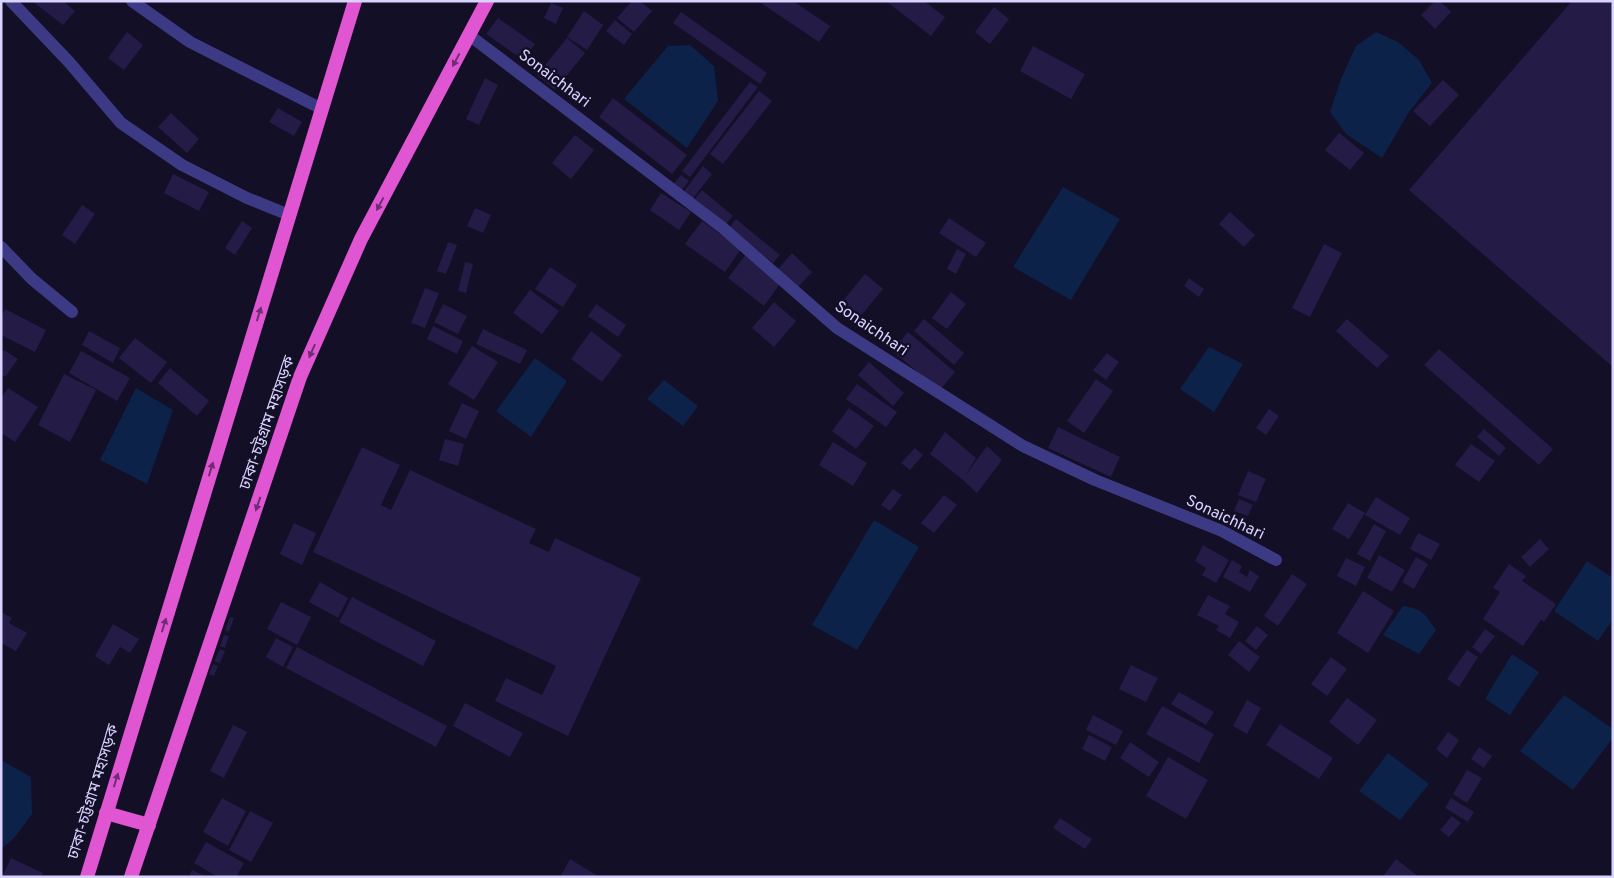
<svg xmlns="http://www.w3.org/2000/svg" width="1614" height="878" font-family="Overpass,'Noto Sans Bengali',sans-serif">
<style>
.water{fill:#0c2248}
.building{fill:#241b47}
.lines{fill:none;stroke-linecap:round;stroke-linejoin:round}
.minor{stroke:#3d3a85;stroke-width:12}
.trunk{stroke:#e055d1;stroke-width:14}
.oneway{fill:#6f2e73}
.labels{text-anchor:middle;dominant-baseline:central;stroke-width:5;stroke-linejoin:round;paint-order:stroke}
.street-label{font-size:16px;fill:#d9d4ff;stroke:#130f26}
</style>
<rect width="100%" height="100%" fill="#130f26"/>
<!-- water -->
<g class="water">
<path d="M 1376,32 L 1398,42 L 1419,60 L 1432,83 L 1409,112 L 1382,158 L 1346,134 L 1330,112 L 1341,79 L 1356,46 Z"/>
<path d="M 690,45 L 714,66 L 718,101 L 687,148 L 624,99 L 668,46 Z"/>
<path d="M 1063,187 L 1120,219 L 1071,300 L 1013,267 Z"/>
<path d="M 1209,347 L 1243,364 L 1214,412 L 1180,389 Z"/>
<path d="M 535,358 L 567,381 L 531,437 L 496,411 Z"/>
<path d="M 664,380 L 698,406 L 683,426 L 647,399 Z"/>
<path d="M 136,388 L 173,410 L 147,484 L 100,460 Z"/>
<path d="M 874,520 L 919,547 L 857,650 L 812,625 Z"/>
<path d="M 1587,561 L 1613,578 L 1613,619 L 1598,641 L 1554,611 Z"/>
<path d="M 1403,606 C 1422,608 1426,615 1436,630 L 1419,654 L 1383,635 Z"/>
<path d="M 1512,654 L 1539,672 L 1510,715 L 1485,699 Z"/>
<path d="M 1564,695 L 1613,729 L 1613,738 L 1573,790 L 1520,751 Z"/>
<path d="M 1388,753 L 1429,784 L 1400,820 L 1359,791 Z"/>
<path d="M 1,760 L 31,777 L 32,814 L 14,838 L 1,849 Z"/>
</g>
<!-- building -->
<g class="building">
<path d="M 32,1 L 63,1 L 75,11 L 63,25 Z"/>
<path d="M 632,1 L 640,1 L 652,11 L 634,32 L 617,18 Z"/>
<path d="M 758,1 L 793,1 L 830,26 L 819,42 Z"/>
<path d="M 886,1 L 924,1 L 945,17 L 931,36 Z"/>
<path d="M 1435,1 L 1440,1 L 1451,12 L 1435,29 L 1421,15 Z"/>
<path d="M 1572,1 L 1613,1 L 1613,367 L 1409,190 Z"/>
<path d="M 551,3 L 563,8 L 556,24 L 544,18 Z"/>
<path d="M 994,7 L 1009,19 L 990,44 L 975,32 Z"/>
<path d="M 584,11 L 603,25 L 587,50 L 567,37 Z"/>
<path d="M 681,12 L 767,73 L 760,84 L 673,23 Z"/>
<path d="M 498,18 L 535,44 L 523,60 L 486,34 Z"/>
<path d="M 615,20 L 632,34 L 624,45 L 606,31 Z"/>
<path d="M 127,32 L 143,45 L 124,70 L 108,58 Z"/>
<path d="M 567,38 L 585,53 L 555,90 L 537,75 Z"/>
<path d="M 1033,46 L 1085,74 L 1071,99 L 1020,71 Z"/>
<path d="M 485,78 L 498,85 L 479,125 L 466,119 Z"/>
<path d="M 1443,80 L 1459,95 L 1430,126 L 1413,111 Z"/>
<path d="M 750,82 L 758,87 L 690,177 L 682,171 Z"/>
<path d="M 759,91 L 772,101 L 723,164 L 710,154 Z"/>
<path d="M 613,98 L 687,155 L 672,174 L 599,117 Z"/>
<path d="M 278,108 L 302,122 L 294,136 L 269,122 Z"/>
<path d="M 171,113 L 199,139 L 187,153 L 158,127 Z"/>
<path d="M 1339,133 L 1364,153 L 1350,170 L 1325,150 Z"/>
<path d="M 575,135 L 594,150 L 571,179 L 552,163 Z"/>
<path d="M 703,166 L 712,174 L 691,201 L 682,194 Z"/>
<path d="M 173,174 L 209,192 L 199,211 L 164,193 Z"/>
<path d="M 681,175 L 689,181 L 680,192 L 672,186 Z"/>
<path d="M 702,190 L 733,216 L 726,224 L 695,199 Z"/>
<path d="M 661,193 L 691,212 L 679,230 L 650,210 Z"/>
<path d="M 82,205 L 95,214 L 75,244 L 62,235 Z"/>
<path d="M 475,208 L 491,215 L 483,233 L 467,226 Z"/>
<path d="M 1230,212 L 1255,235 L 1244,247 L 1219,224 Z"/>
<path d="M 949,218 L 986,243 L 976,257 L 939,233 Z"/>
<path d="M 736,219 L 780,255 L 773,263 L 730,227 Z"/>
<path d="M 242,221 L 252,228 L 235,255 L 225,248 Z"/>
<path d="M 702,221 L 741,249 L 725,272 L 685,244 Z"/>
<path d="M 448,242 L 457,245 L 446,274 L 437,271 Z"/>
<path d="M 1324,244 L 1342,253 L 1310,317 L 1292,308 Z"/>
<path d="M 957,249 L 966,254 L 956,274 L 947,269 Z"/>
<path d="M 792,253 L 812,272 L 798,287 L 778,269 Z"/>
<path d="M 746,254 L 782,281 L 764,306 L 728,278 Z"/>
<path d="M 465,262 L 473,264 L 466,293 L 458,291 Z"/>
<path d="M 550,267 L 577,285 L 563,307 L 535,289 Z"/>
<path d="M 865,274 L 883,289 L 854,324 L 836,309 Z"/>
<path d="M 1189,278 L 1204,289 L 1199,297 L 1184,286 Z"/>
<path d="M 425,288 L 439,293 L 425,328 L 411,323 Z"/>
<path d="M 530,290 L 559,311 L 542,334 L 513,313 Z"/>
<path d="M 951,292 L 966,304 L 947,329 L 932,318 Z"/>
<path d="M 774,302 L 796,321 L 774,347 L 752,328 Z"/>
<path d="M 443,304 L 467,316 L 458,334 L 434,322 Z"/>
<path d="M 596,304 L 626,325 L 618,337 L 588,316 Z"/>
<path d="M 5,309 L 46,330 L 35,352 L 1,335 L 1,317 Z"/>
<path d="M 924,319 L 964,353 L 954,365 L 914,331 Z"/>
<path d="M 1347,319 L 1389,356 L 1377,368 L 1336,331 Z"/>
<path d="M 433,326 L 463,341 L 457,354 L 427,339 Z"/>
<path d="M 483,329 L 527,350 L 520,364 L 476,344 Z"/>
<path d="M 89,331 L 120,348 L 113,363 L 82,345 Z"/>
<path d="M 591,331 L 622,355 L 602,382 L 571,359 Z"/>
<path d="M 908,332 L 955,372 L 940,390 L 892,351 Z"/>
<path d="M 135,338 L 167,362 L 151,383 L 119,358 Z"/>
<path d="M 472,346 L 498,362 L 474,400 L 448,384 Z"/>
<path d="M 1439,349 L 1553,449 L 1539,465 L 1424,365 Z"/>
<path d="M 4,350 L 18,359 L 5,377 L 1,374 L 1,354 Z"/>
<path d="M 81,351 L 130,378 L 117,401 L 69,373 Z"/>
<path d="M 1107,353 L 1119,362 L 1106,380 L 1093,370 Z"/>
<path d="M 869,362 L 904,393 L 893,406 L 858,375 Z"/>
<path d="M 170,368 L 209,401 L 197,416 L 158,383 Z"/>
<path d="M 64,374 L 96,390 L 70,442 L 38,425 Z"/>
<path d="M 1096,379 L 1113,391 L 1084,433 L 1067,421 Z"/>
<path d="M 857,384 L 897,412 L 886,427 L 846,399 Z"/>
<path d="M 8,388 L 38,407 L 15,442 L 1,433 L 1,398 Z"/>
<path d="M 462,403 L 479,411 L 466,439 L 449,431 Z"/>
<path d="M 849,408 L 874,426 L 856,449 L 832,431 Z"/>
<path d="M 1269,409 L 1279,416 L 1266,435 L 1256,428 Z"/>
<path d="M 1058,427 L 1120,457 L 1111,477 L 1048,448 Z"/>
<path d="M 1484,429 L 1506,448 L 1499,456 L 1477,437 Z"/>
<path d="M 945,432 L 976,458 L 965,476 L 987,446 L 1002,460 L 977,493 L 962,479 L 930,454 Z"/>
<path d="M 445,439 L 464,444 L 458,466 L 439,460 Z"/>
<path d="M 833,442 L 867,463 L 853,486 L 819,465 Z"/>
<path d="M 1471,444 L 1495,461 L 1479,482 L 1455,465 Z"/>
<path d="M 362,447 L 400,465 L 381,505 L 391,510 L 410,470 L 536,529 L 529,543 L 549,552 L 555,538 L 641,578 L 568,736 L 495,701 L 506,678 L 542,695 L 556,666 L 313,552 Z"/>
<path d="M 915,448 L 923,455 L 910,470 L 901,463 Z"/>
<path d="M 1248,471 L 1266,479 L 1256,502 L 1238,495 Z"/>
<path d="M 893,489 L 902,495 L 890,511 L 881,505 Z"/>
<path d="M 944,495 L 957,505 L 934,533 L 921,523 Z"/>
<path d="M 1376,497 L 1410,518 L 1400,535 L 1365,515 Z"/>
<path d="M 1239,499 L 1253,505 L 1248,516 L 1234,511 Z"/>
<path d="M 1348,503 L 1365,513 L 1349,539 L 1332,529 Z"/>
<path d="M 294,523 L 316,533 L 302,565 L 280,554 Z"/>
<path d="M 1374,524 L 1386,531 L 1370,561 L 1357,554 Z"/>
<path d="M 1418,533 L 1440,544 L 1431,560 L 1410,549 Z"/>
<path d="M 1540,539 L 1549,549 L 1530,567 L 1521,557 Z"/>
<path d="M 1203,545 L 1229,560 L 1216,583 L 1202,575 L 1206,568 L 1195,561 Z"/>
<path d="M 1379,555 L 1405,570 L 1392,592 L 1367,578 Z"/>
<path d="M 1416,557 L 1428,564 L 1414,589 L 1402,582 Z"/>
<path d="M 1346,558 L 1365,567 L 1356,586 L 1337,576 Z"/>
<path d="M 1232,560 L 1242,566 L 1239,572 L 1247,577 L 1250,570 L 1259,576 L 1250,592 L 1223,577 Z"/>
<path d="M 1509,564 L 1526,576 L 1522,581 L 1556,604 L 1544,622 L 1541,620 L 1523,646 L 1483,619 L 1500,592 L 1493,588 Z"/>
<path d="M 1292,574 L 1307,584 L 1278,626 L 1264,616 Z"/>
<path d="M 320,582 L 348,598 L 338,618 L 309,602 Z"/>
<path d="M 1363,591 L 1394,611 L 1368,653 L 1337,633 Z"/>
<path d="M 1208,595 L 1230,606 L 1225,614 L 1239,622 L 1230,638 L 1216,630 L 1219,626 L 1197,615 Z"/>
<path d="M 352,597 L 436,641 L 423,666 L 339,622 Z"/>
<path d="M 281,602 L 311,617 L 297,645 L 267,629 Z"/>
<path d="M 1,612 L 12,618 L 9,623 L 27,633 L 16,651 L 1,643 Z"/>
<path d="M 230,617 L 234,618 L 229,632 L 225,630 Z"/>
<path d="M 113,624 L 139,639 L 130,653 L 120,647 L 109,665 L 95,656 Z"/>
<path d="M 1257,626 L 1268,635 L 1256,650 L 1245,641 Z"/>
<path d="M 1485,629 L 1495,636 L 1481,654 L 1472,647 Z"/>
<path d="M 224,635 L 229,636 L 225,648 L 220,646 Z"/>
<path d="M 276,638 L 293,647 L 283,667 L 266,657 Z"/>
<path d="M 1239,641 L 1260,657 L 1249,672 L 1228,655 Z"/>
<path d="M 297,647 L 447,726 L 436,747 L 286,668 Z"/>
<path d="M 220,649 L 225,651 L 220,663 L 214,661 Z"/>
<path d="M 1467,650 L 1478,657 L 1459,687 L 1447,679 Z"/>
<path d="M 1331,657 L 1347,669 L 1327,696 L 1311,684 Z"/>
<path d="M 213,664 L 218,666 L 214,676 L 209,674 Z"/>
<path d="M 1131,665 L 1158,678 L 1146,702 L 1119,689 Z"/>
<path d="M 1179,692 L 1214,712 L 1206,725 L 1171,704 Z"/>
<path d="M 1347,698 L 1377,720 L 1358,745 L 1329,722 Z"/>
<path d="M 1247,700 L 1261,708 L 1247,734 L 1233,726 Z"/>
<path d="M 465,703 L 523,733 L 510,757 L 453,726 Z"/>
<path d="M 1162,706 L 1214,734 L 1199,763 L 1146,734 Z"/>
<path d="M 1093,715 L 1123,731 L 1116,745 L 1086,730 Z"/>
<path d="M 1280,724 L 1333,758 L 1319,779 L 1266,745 Z"/>
<path d="M 233,725 L 247,732 L 224,778 L 210,771 Z"/>
<path d="M 1448,732 L 1459,740 L 1447,758 L 1436,749 Z"/>
<path d="M 1089,735 L 1112,747 L 1105,761 L 1082,749 Z"/>
<path d="M 1130,742 L 1159,762 L 1149,777 L 1120,758 Z"/>
<path d="M 1479,747 L 1492,756 L 1484,768 L 1471,759 Z"/>
<path d="M 1168,757 L 1208,780 L 1186,819 L 1146,796 Z"/>
<path d="M 1467,770 L 1482,778 L 1467,803 L 1453,794 Z"/>
<path d="M 222,798 L 246,811 L 228,846 L 203,832 Z"/>
<path d="M 1451,798 L 1474,812 L 1468,822 L 1445,808 Z"/>
<path d="M 250,811 L 273,823 L 251,862 L 229,850 Z"/>
<path d="M 1452,816 L 1461,823 L 1449,837 L 1440,830 Z"/>
<path d="M 1060,818 L 1092,839 L 1085,849 L 1053,828 Z"/>
<path d="M 206,842 L 244,863 L 236,877 L 218,877 L 194,863 Z"/>
<path d="M 11,858 L 43,873 L 41,877 L 2,877 Z"/>
<path d="M 570,859 L 599,877 L 560,877 Z"/>
<path d="M 1396,859 L 1419,877 L 1383,876 Z"/>
<path d="M 192,870 L 208,877 L 189,877 Z"/>
</g>
<g class="lines">
<!-- minor -->
<g class="minor">
<path d="M 11,1 L 69,62 L 121,123 L 182,165 L 247,198 L 289,215"/>
<path d="M 132,1 L 190,42 L 322,109"/>
<path d="M 469,35 L 723,228 L 837,328 L 1023,446 L 1095,480 L 1222,531 L 1276,560"/>
<path d="M 1,247 L 32,279 L 72,312"/>
</g>
<!-- trunk -->
<g class="trunk">
<path d="M 106,813 L 149,825"/>
<path d="M 87,877 L 355,1"/>
<path d="M 131,877 L 300,377 L 361,239 L 487,1"/>
</g>
</g>
<!-- one-way arrows -->
<defs><path id="oneway-solid" d="M-6-.8H1V-3.2L6.5 0L1 3.2V.8H-6Z" transform="scale(1.25)"/></defs>
<g class="oneway">
<use href="#oneway-solid" transform="translate(456 60) rotate(118)"/>
<use href="#oneway-solid" transform="translate(380 204) rotate(118)"/>
<use href="#oneway-solid" transform="translate(259 314) rotate(-73)"/>
<use href="#oneway-solid" transform="translate(312 351) rotate(114)"/>
<use href="#oneway-solid" transform="translate(211 469) rotate(-73)"/>
<use href="#oneway-solid" transform="translate(258 504) rotate(109)"/>
<use href="#oneway-solid" transform="translate(164 625) rotate(-73)"/>
<use href="#oneway-solid" transform="translate(116 780) rotate(-73)"/>
</g>
<g class="labels">
<!-- street labels -->
<g class="street-label">
<text transform="translate(554 79) rotate(37)">Sonaichhari</text>
<text transform="translate(871 329) rotate(34)">Sonaichhari</text>
<text transform="translate(268 423) rotate(-71)">ঢাকা-চট্টগ্রাম মহাসড়ক</text>
<text transform="translate(1225 518) rotate(25)">Sonaichhari</text>
<text transform="translate(94 792) rotate(-73)">ঢাকা-চট্টগ্রাম মহাসড়ক</text>
</g>
</g>
<!-- border -->
<rect width="1614" height="878" fill="none" stroke="#d9d4ff" stroke-width="5"/>
</svg>
